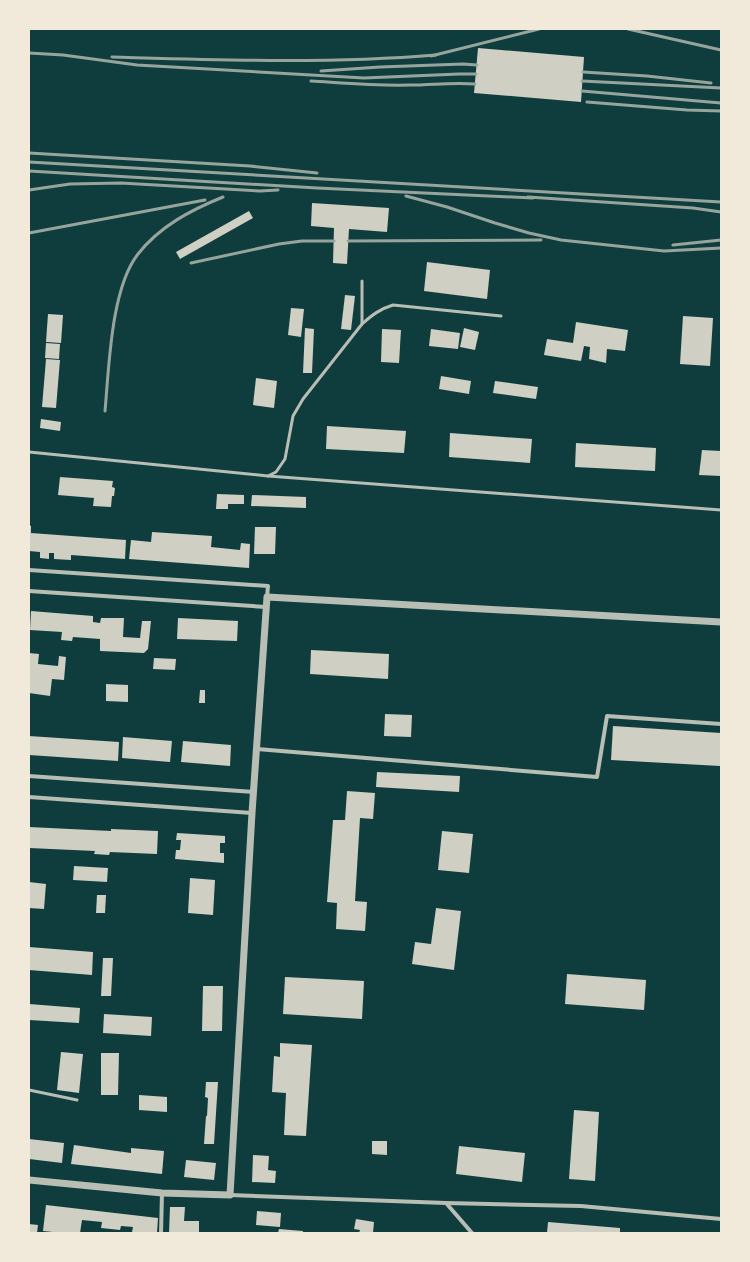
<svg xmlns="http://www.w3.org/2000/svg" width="750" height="1262" font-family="Lato,sans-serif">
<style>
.building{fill:#cfcfc3}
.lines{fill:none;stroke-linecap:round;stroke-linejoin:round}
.service{stroke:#b8beb3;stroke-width:3}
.minor{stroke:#b8beb3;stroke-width:4}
.tertiary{stroke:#b8beb3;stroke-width:7}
.rail{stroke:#97a49c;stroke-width:3}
</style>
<rect width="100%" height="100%" fill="#0f3d3e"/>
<!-- building -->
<g class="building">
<path d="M 478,48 L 584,57 L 581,102 L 474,93 Z"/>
<path d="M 312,203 L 389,208 L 387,232 L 349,229 L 347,264 L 333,263 L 334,228 L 311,226 Z"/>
<path d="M 249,211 L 253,218 L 180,259 L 176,252 Z"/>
<path d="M 427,262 L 490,270 L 487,299 L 424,291 Z"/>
<path d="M 345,295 L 355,296 L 351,330 L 341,329 Z"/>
<path d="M 291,308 L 304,309 L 301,337 L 288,335 Z"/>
<path d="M 48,314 L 63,315 L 61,343 L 46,342 Z"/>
<path d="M 683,316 L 713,318 L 710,366 L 680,364 Z"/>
<path d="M 576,322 L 628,330 L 625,351 L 607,349 L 606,363 L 589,359 L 590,347 L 584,346 L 581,361 L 544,355 L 547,339 L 573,343 Z"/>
<path d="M 305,328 L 314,329 L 312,373 L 303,373 Z"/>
<path d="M 464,328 L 479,332 L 475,350 L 460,347 Z"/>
<path d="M 382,329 L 401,330 L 399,363 L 381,362 Z"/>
<path d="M 431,329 L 460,333 L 458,349 L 429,346 Z"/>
<path d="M 46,343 L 60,344 L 59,359 L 45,358 Z"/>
<path d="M 46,359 L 60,360 L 56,408 L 42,407 Z"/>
<path d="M 441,376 L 471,381 L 469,394 L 439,389 Z"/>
<path d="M 256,378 L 277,381 L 274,408 L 253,405 Z"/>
<path d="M 495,381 L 538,387 L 536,399 L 493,393 Z"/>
<path d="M 41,419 L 61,422 L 60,431 L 40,428 Z"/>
<path d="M 327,426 L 406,431 L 404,453 L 326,449 Z"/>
<path d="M 450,433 L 532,439 L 530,463 L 449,457 Z"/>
<path d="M 576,443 L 656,448 L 655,471 L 575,467 Z"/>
<path d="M 702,450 L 721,451 L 721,476 L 699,475 Z"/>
<path d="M 60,477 L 113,481 L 112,487 L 115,488 L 114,496 L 112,496 L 111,507 L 93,506 L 94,498 L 58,495 Z"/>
<path d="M 217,494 L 244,495 L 244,504 L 228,504 L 228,509 L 216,509 Z"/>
<path d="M 252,495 L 306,497 L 306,508 L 251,506 Z"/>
<path d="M 29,525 L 31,526 L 31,533 L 126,540 L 125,559 L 71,555 L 71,560 L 54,559 L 54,553 L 49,553 L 49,559 L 40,558 L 40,552 L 29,551 Z"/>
<path d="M 255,527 L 276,527 L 275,554 L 254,554 Z"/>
<path d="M 152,532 L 212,536 L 211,547 L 240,550 L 241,543 L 250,544 L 249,568 L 129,559 L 131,540 L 151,542 Z"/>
<path d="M 31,611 L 93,616 L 93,622 L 100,623 L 101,618 L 124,618 L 123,637 L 140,638 L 142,621 L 151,621 L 148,649 L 144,653 L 100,651 L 100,639 L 73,637 L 72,641 L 61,640 L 62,632 L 30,630 Z"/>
<path d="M 178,618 L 238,621 L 237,641 L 177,639 Z"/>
<path d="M 311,650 L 389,654 L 388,679 L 310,674 Z"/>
<path d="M 29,653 L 39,654 L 38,664 L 58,666 L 59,656 L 66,657 L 64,680 L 52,679 L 50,696 L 29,693 Z"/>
<path d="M 154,658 L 176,659 L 175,670 L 153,669 Z"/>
<path d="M 106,684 L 128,685 L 128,702 L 106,701 Z"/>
<path d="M 200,690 L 205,690 L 205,703 L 199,703 Z"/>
<path d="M 385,714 L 412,715 L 411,737 L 384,736 Z"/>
<path d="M 613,726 L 721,733 L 720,766 L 611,760 Z"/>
<path d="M 29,736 L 119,742 L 118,761 L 29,755 Z"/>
<path d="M 123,737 L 172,741 L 170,762 L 122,758 Z"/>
<path d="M 183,741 L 231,745 L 230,766 L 181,762 Z"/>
<path d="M 377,772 L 460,776 L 459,792 L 376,787 Z"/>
<path d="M 347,791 L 375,793 L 373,819 L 360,818 L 355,901 L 367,902 L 365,931 L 336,929 L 337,903 L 327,902 L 333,820 L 345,820 Z"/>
<path d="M 29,827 L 111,831 L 111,829 L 158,831 L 157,854 L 110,852 L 109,855 L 94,854 L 95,851 L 29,848 Z"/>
<path d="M 442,831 L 473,834 L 469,873 L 438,870 Z"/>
<path d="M 177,833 L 225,836 L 225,843 L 220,843 L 220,853 L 224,853 L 224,863 L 175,859 L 176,850 L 180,850 L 181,840 L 176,840 Z"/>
<path d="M 74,866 L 108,868 L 107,882 L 73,880 Z"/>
<path d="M 190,878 L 215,880 L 213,915 L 188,913 Z"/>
<path d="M 29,882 L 46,884 L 44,909 L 29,908 Z"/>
<path d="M 97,895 L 106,895 L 105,913 L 96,913 Z"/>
<path d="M 436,908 L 461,911 L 454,970 L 412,964 L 415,942 L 431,944 Z"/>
<path d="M 29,947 L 93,952 L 92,975 L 29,970 Z"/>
<path d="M 103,958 L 113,958 L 111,996 L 101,996 Z"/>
<path d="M 567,974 L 646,980 L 644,1010 L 565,1004 Z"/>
<path d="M 285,977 L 364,981 L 362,1019 L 283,1014 Z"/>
<path d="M 203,986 L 223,986 L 222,1031 L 202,1031 Z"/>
<path d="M 29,1004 L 80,1008 L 79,1023 L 29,1020 Z"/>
<path d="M 104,1014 L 152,1017 L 151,1036 L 103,1033 Z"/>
<path d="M 280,1043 L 312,1045 L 306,1136 L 284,1135 L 286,1093 L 272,1092 L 274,1056 L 280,1057 Z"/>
<path d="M 61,1052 L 83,1054 L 79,1093 L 57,1090 Z"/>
<path d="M 101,1053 L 119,1053 L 118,1095 L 101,1095 Z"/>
<path d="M 206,1082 L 218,1082 L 214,1144 L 204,1144 L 206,1116 L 207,1116 L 208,1098 L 205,1097 Z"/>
<path d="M 139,1095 L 167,1097 L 167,1112 L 139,1110 Z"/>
<path d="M 574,1110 L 599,1112 L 595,1181 L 569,1179 Z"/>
<path d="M 29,1139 L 64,1143 L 62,1163 L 29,1159 Z"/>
<path d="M 372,1141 L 387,1141 L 387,1155 L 372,1154 Z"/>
<path d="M 74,1145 L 131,1153 L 131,1148 L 164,1151 L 162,1174 L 71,1164 Z"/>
<path d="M 459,1146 L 525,1153 L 522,1182 L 456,1174 Z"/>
<path d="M 253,1155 L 269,1156 L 268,1170 L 276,1171 L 275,1183 L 252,1182 Z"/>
<path d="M 186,1160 L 216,1163 L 214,1180 L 184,1177 Z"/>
<path d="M 46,1205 L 158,1218 L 157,1233 L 132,1232 L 133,1227 L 121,1226 L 120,1230 L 101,1228 L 102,1222 L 82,1220 L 80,1233 L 63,1233 L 43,1231 Z"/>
<path d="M 170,1207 L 185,1207 L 184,1221 L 199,1221 L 199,1233 L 169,1233 Z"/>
<path d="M 257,1211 L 281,1213 L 280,1227 L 256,1225 Z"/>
<path d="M 356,1219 L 374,1222 L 373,1233 L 359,1233 L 360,1230 L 354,1229 Z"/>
<path d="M 548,1222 L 620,1228 L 620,1233 L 547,1233 Z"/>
<path d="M 29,1224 L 38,1225 L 37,1233 L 29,1233 Z"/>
<path d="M 279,1229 L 303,1231 L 303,1233 L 278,1233 Z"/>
</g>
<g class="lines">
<!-- service -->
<g class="service">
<path d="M 362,324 L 362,281"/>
<path d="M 29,452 L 268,476 L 276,472 L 285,459 L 293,416 L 303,399 L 362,324 C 372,315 380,309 393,305 L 501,316"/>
<path d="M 268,476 L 721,510"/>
<path d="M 29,1090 L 77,1100"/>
</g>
<!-- minor -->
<g class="minor">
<path d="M 29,570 L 268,586 L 267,597"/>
<path d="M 29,591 L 266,607"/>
<path d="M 257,749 L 597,777 L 607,716 L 721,724"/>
<path d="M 29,776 L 254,792"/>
<path d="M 29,797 L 252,813"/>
<path d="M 230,1195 L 446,1203 L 472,1233"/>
<path d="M 446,1203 L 581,1206 L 721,1219"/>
<path d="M 161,1233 L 162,1193"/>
</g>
<!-- tertiary -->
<path class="tertiary" d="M 29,1180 L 162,1193 L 230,1195 L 252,813 L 267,597 L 721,622"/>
<!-- rail -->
<g class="rail">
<path d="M 628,29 L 721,50"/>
<path d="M 29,53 L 63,55 L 137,65 L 364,78 L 459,74 L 476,74"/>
<path d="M 431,56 L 539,29"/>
<path d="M 112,57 C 220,60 328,64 436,55"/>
<path d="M 321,71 L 380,67 L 463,64 L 477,65"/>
<path d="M 583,72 L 647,76 L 711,83"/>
<path d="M 311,81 C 344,83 377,86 410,85 C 432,85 453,82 475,84"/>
<path d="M 582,81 L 721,88"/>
<path d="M 582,91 L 721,103"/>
<path d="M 587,102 L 687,110 L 721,111"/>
<path d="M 29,153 L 250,166 L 317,173"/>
<path d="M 29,162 L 721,202"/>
<path d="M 29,171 L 317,188 L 533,198"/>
<path d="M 29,190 L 70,184 L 121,183 L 260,191 L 278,190"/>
<path d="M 406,196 L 447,207 L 495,223 L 529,233 L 561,240 L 664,251 L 721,248"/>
<path d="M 528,197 L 693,208 L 721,212"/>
<path d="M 29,233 L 205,200"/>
<path d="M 348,241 L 541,240"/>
<path d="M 673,245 L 721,240"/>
<path d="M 191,263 L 279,244 L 302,241 L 334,241"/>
<path d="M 105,411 C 109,367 111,288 138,254 C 160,226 191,210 223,197"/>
</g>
</g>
<!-- border -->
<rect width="750" height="1262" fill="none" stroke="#f1e9da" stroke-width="60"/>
</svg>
